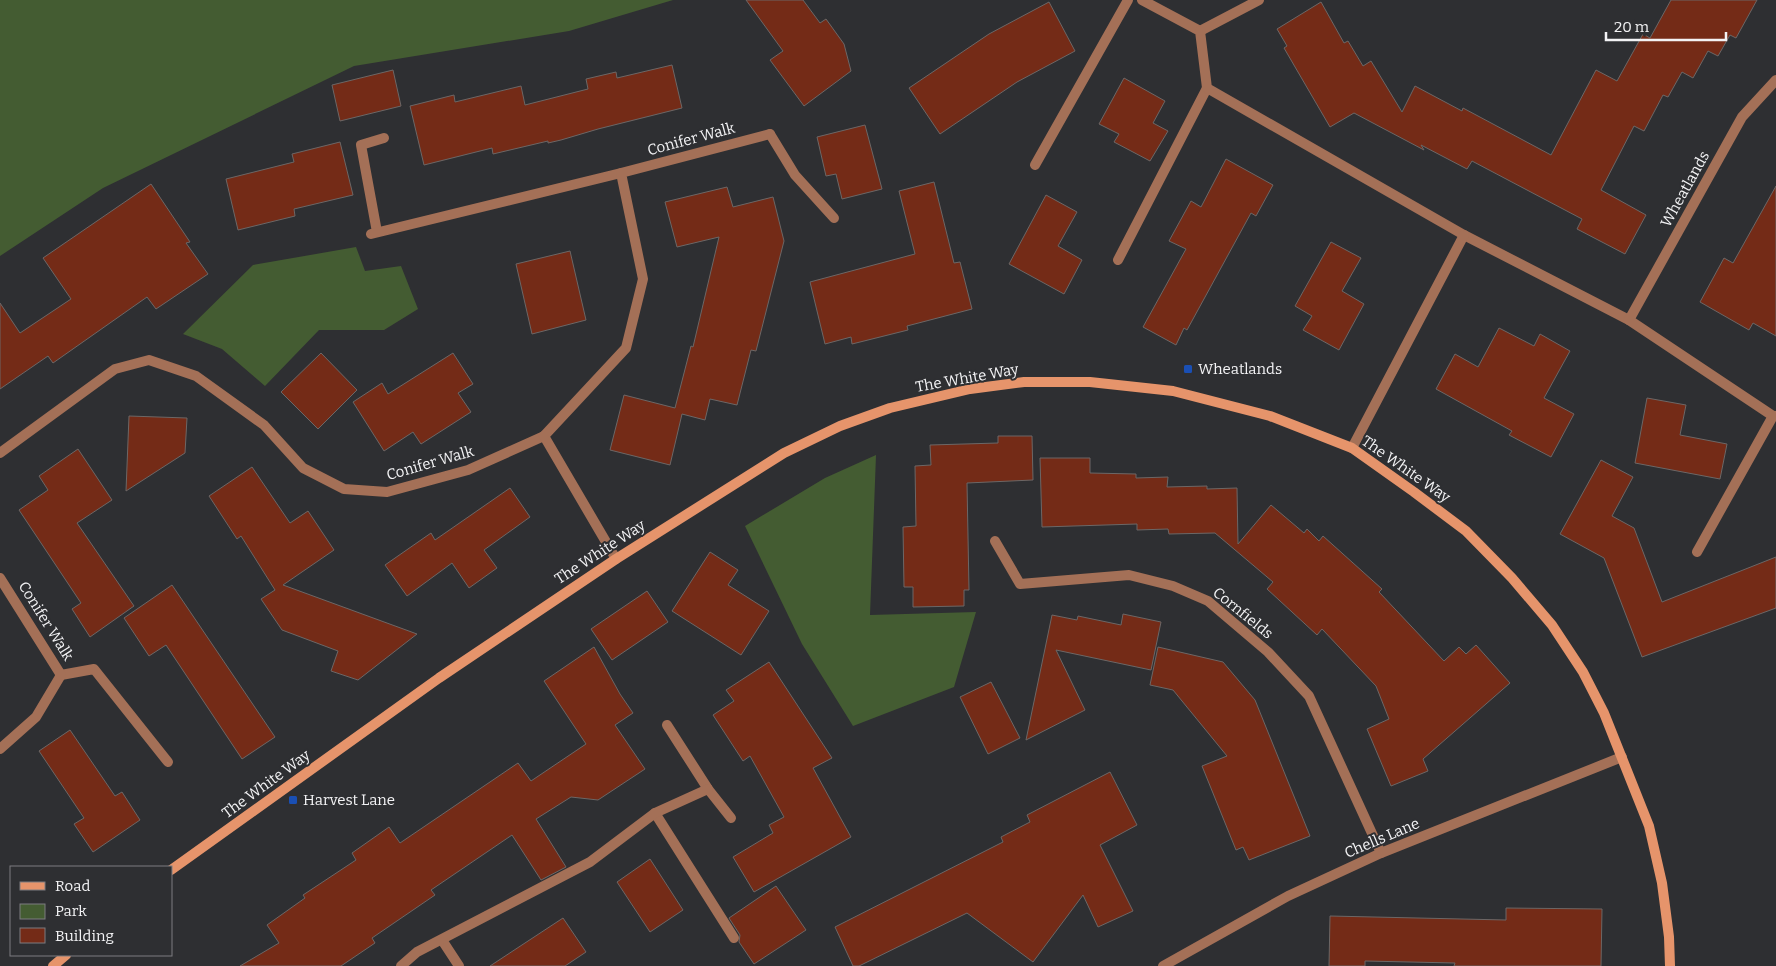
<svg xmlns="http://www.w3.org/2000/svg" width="1776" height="966" font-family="Bitter,serif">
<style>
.green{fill:#445c32}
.building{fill:#742b17;stroke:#6c6766}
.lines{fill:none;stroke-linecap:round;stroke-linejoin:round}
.lane{stroke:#a47057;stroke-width:10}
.street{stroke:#a47057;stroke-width:10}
.secondary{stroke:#e6946b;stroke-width:10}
.transit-dot{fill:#1a4fb4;stroke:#2e2f32;stroke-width:2}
.labels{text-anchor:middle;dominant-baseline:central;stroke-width:4;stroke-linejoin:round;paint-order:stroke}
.street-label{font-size:15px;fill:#f3f3f5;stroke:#2e2f32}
.poi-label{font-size:15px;fill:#f3f3f5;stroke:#2e2f32;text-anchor:start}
</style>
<rect width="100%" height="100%" fill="#2e2f32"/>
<!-- green -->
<g class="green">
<path d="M 0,0 L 673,0 L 569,31 L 354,66 L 103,188 L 0,256 Z"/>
<path d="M 356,247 L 365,271 L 401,266 L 418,309 L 384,330 L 319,330 L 265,386 L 222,349 L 183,334 L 253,265 Z"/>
<path d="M 876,455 L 870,615 L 976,612 L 954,687 L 853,726 L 802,644 L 745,526 L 825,478 Z"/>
</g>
<!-- building -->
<g class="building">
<path d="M 746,0 L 803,0 L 820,23 L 826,19 L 844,44 L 851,71 L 804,106 L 770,60 L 783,51 Z"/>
<path d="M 1671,0 L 1757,0 L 1736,38 L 1730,35 L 1718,56 L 1708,51 L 1693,78 L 1682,72 L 1668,97 L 1663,95 L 1644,131 L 1634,126 L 1601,190 L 1646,215 L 1625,254 L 1577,229 L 1582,219 L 1472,161 L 1467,169 L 1421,145 L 1424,150 L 1354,113 L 1330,127 L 1284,48 L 1287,46 L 1277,29 L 1321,2 L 1344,43 L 1348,41 L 1363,66 L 1371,61 L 1402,112 L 1415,86 L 1462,111 L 1463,108 L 1551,155 L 1596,70 L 1617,81 L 1643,34 L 1650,38 Z"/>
<path d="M 1049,2 L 1075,51 L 1017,82 L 940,134 L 909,88 L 989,34 Z"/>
<path d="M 672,65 L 682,108 L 598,129 L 561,140 L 548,143 L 548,141 L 493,154 L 492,148 L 424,165 L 410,106 L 454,95 L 455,102 L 521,86 L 525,105 L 588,89 L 586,79 L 616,72 L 617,78 Z"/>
<path d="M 393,70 L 401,106 L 340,121 L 332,85 Z"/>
<path d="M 1124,78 L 1165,101 L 1153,123 L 1168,131 L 1150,161 L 1114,142 L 1119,134 L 1099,124 Z"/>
<path d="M 865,125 L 882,189 L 842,199 L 836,174 L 826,176 L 817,137 Z"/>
<path d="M 340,142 L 353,195 L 294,209 L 295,216 L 238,230 L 226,179 L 294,162 L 292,154 Z"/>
<path d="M 1226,159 L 1273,185 L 1256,216 L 1251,213 L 1187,330 L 1184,328 L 1176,345 L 1143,327 L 1186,249 L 1169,241 L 1191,201 L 1201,207 Z"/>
<path d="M 934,182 L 954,263 L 960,262 L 972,309 L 907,326 L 908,330 L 852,344 L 851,337 L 825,344 L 810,282 L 915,254 L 899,191 Z"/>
<path d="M 151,184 L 190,242 L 186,243 L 208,274 L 156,309 L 147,297 L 53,363 L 48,356 L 0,389 L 0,303 L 20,333 L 71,299 L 43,258 Z"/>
<path d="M 1776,186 L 1776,336 L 1753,323 L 1749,330 L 1700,302 L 1724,258 L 1733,263 Z"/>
<path d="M 727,187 L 733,207 L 773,197 L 784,241 L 756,351 L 751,350 L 737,405 L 710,399 L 705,420 L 682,414 L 670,465 L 610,450 L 624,395 L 675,408 L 691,346 L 693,347 L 719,237 L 677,247 L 665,202 Z"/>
<path d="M 1046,195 L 1077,212 L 1058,246 L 1082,260 L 1064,294 L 1009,264 Z"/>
<path d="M 1331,242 L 1361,258 L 1342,291 L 1364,304 L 1339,350 L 1303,330 L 1312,316 L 1295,306 Z"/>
<path d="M 570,251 L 586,320 L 532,334 L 516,264 Z"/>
<path d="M 1499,328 L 1534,346 L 1540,334 L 1570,351 L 1544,398 L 1574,414 L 1551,457 L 1509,435 L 1512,431 L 1436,389 L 1455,354 L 1478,367 Z"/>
<path d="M 321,353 L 357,390 L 318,429 L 281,392 Z"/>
<path d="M 453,353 L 473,384 L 458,393 L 471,412 L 421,444 L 413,432 L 384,451 L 353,402 L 382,383 L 388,394 Z"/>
<path d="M 1647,398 L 1686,405 L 1680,435 L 1727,444 L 1720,479 L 1635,463 Z"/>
<path d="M 129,416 L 187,418 L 185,453 L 126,491 Z"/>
<path d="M 998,436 L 1032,436 L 1033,480 L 967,483 L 969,590 L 964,590 L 964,606 L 913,607 L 913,587 L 904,587 L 903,527 L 916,526 L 915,466 L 931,465 L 930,445 L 998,443 Z"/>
<path d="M 78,449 L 112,500 L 77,523 L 134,606 L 90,637 L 72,609 L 81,603 L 19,510 L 48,490 L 39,476 Z"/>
<path d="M 1040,458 L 1090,458 L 1090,473 L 1136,474 L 1136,478 L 1168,477 L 1167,487 L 1207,486 L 1207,489 L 1237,488 L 1238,544 L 1271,505 L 1304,533 L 1307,529 L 1319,541 L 1323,536 L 1382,589 L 1379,592 L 1444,661 L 1459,647 L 1466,654 L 1476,645 L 1510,683 L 1423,759 L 1428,771 L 1391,786 L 1367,729 L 1389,719 L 1376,686 L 1322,629 L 1317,635 L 1267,589 L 1273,582 L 1215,533 L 1169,534 L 1168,529 L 1137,530 L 1137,524 L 1042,527 Z"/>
<path d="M 1601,460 L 1633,477 L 1612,516 L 1634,528 L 1662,602 L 1776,557 L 1776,608 L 1642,657 L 1604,558 L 1560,534 Z"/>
<path d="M 252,467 L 290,523 L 308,511 L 334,550 L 283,585 L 417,634 L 358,680 L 331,671 L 338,651 L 282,630 L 261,599 L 275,590 L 241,536 L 237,539 L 209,496 Z"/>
<path d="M 510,488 L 530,517 L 484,550 L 497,568 L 469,588 L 452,563 L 407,596 L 385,565 L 431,533 L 435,540 Z"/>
<path d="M 710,552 L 738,570 L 728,585 L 769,611 L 741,655 L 672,611 Z"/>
<path d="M 172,585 L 275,737 L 242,759 L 166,645 L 149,656 L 124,618 Z"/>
<path d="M 647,591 L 668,622 L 612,660 L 591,629 Z"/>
<path d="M 1123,614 L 1161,622 L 1151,670 L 1056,650 L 1085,710 L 1026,740 L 1052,615 L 1077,620 L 1078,616 L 1121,625 Z"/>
<path d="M 594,647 L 620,694 L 633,713 L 615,725 L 645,769 L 598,800 L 571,797 L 536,819 L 566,867 L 541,880 L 512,835 L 431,890 L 435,895 L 372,938 L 375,943 L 341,966 L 240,966 L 279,943 L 267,925 L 305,898 L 303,895 L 356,860 L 352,853 L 389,827 L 400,843 L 518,763 L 531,781 L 586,744 L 544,681 Z"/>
<path d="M 1158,647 L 1223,662 L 1255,700 L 1310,836 L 1249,860 L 1243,847 L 1236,850 L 1202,766 L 1227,756 L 1173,690 L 1150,685 Z"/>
<path d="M 769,662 L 832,758 L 813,768 L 851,837 L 754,892 L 733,857 L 773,833 L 769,825 L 784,817 L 750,756 L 743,761 L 713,715 L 734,701 L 726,690 Z"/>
<path d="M 991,682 L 1020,738 L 988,754 L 960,697 Z"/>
<path d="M 70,730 L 115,796 L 122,792 L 140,820 L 93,852 L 74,824 L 84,818 L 39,751 Z"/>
<path d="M 1110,772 L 1137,825 L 1100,845 L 1133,911 L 1098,927 L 1083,895 L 1033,962 L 967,913 L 859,966 L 853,966 L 835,927 L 1003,842 L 1001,837 L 1030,822 L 1027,815 Z"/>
<path d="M 650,859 L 683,910 L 650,932 L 617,882 Z"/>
<path d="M 776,886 L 806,930 L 754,964 L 739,942 L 740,935 L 729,918 Z"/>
<path d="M 1506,908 L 1602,909 L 1601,966 L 1454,966 L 1455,963 L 1365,961 L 1365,966 L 1329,966 L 1330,916 L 1506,920 Z"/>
<path d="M 563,918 L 586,952 L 565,966 L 490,966 Z"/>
</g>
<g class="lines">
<!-- lane -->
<g class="lane">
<path d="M 770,134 L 795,175 L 834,218"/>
<path d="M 1035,165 L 1128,0"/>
<path d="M 377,232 L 361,145 L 384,138"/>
<path d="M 1118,260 L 1207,88"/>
<path d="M 1697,552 L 1773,416"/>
<path d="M 61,675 L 94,669 L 168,762"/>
<path d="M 655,813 L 734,938"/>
<path d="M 442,940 L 459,966"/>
</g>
<!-- street -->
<g class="street">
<path d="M 1142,0 L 1200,31 L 1207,88 L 1464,235 L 1629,320"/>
<path d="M 1200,31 L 1259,0"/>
<path d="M 1776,80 L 1742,117 L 1629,320 L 1773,416 L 1776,416"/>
<path d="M 371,234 L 621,173"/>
<path d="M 1352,448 L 1464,235"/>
<path d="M 0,453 L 115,369 L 149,360 L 196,376 L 264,425 L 303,468 L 344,489 L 387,492 L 468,470 L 544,436"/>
<path d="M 995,541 L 1020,584 L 1129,575 L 1173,586 L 1208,601 L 1268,652 L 1309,696 L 1381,853"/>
<path d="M 616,559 L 544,436 L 626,348 L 643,279 L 621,173 L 770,134"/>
<path d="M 0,578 L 61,675 L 36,717 L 0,749"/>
<path d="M 667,725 L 708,789 L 731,818"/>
<path d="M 401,966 L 417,952 L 590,862 L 655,813 L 708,789"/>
<path d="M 1163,966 L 1288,896 L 1381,853 L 1622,757"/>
</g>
<!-- secondary -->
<g class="secondary">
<path d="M 171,870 L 439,678 L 616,559 L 784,453 L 840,426 L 890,408 L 970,389 L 1024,382 L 1090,382 L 1173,391 L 1270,416 L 1352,448 L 1414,492 L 1466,531 L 1512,578 L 1552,625 L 1583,672 L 1604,713 L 1649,826 L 1662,883 L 1669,937 L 1670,966"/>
<path d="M 53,966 L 66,955"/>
</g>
</g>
<!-- markers -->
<g class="transit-dot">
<rect x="1183" y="364" width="10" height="10" rx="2.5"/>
<rect x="288" y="795" width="10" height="10" rx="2.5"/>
</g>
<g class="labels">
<!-- street labels -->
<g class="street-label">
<text transform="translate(691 139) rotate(-15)">Conifer Walk</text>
<text transform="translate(1685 189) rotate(-61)">Wheatlands</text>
<text transform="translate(967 378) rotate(-10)">The White Way</text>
<text transform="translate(430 463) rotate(-16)">Conifer Walk</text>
<text transform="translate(1406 469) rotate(35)">The White Way</text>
<text transform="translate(600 552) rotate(-33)">The White Way</text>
<text transform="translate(1243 613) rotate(39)">Cornfields</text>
<text transform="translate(46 621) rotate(58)">Conifer Walk</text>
<text transform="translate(266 784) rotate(-36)">The White Way</text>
<text transform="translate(1382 838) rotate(-23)">Chells Lane</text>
</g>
<!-- poi labels -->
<g class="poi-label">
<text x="1198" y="369">Wheatlands</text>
<text x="303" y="800">Harvest Lane</text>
</g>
</g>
<!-- legend -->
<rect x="10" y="866" width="162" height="90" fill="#2e2f32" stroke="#7d7d80"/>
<rect x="20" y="882" width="25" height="8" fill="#e6946b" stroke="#7d7d80"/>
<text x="55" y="891" font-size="15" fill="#f3f3f5">Road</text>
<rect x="20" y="904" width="25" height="15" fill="#445c32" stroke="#7d7d80"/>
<text x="55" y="916" font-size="15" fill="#f3f3f5">Park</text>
<rect x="20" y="928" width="25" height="15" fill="#742b17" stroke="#7d7d80"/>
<text x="55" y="941" font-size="15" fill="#f3f3f5">Building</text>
<!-- scale -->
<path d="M1606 32v8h120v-8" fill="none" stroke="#f3f3f5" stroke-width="2.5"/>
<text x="1614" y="32" font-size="15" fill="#f3f3f5" stroke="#2e2f32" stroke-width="4" paint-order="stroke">20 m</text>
</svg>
